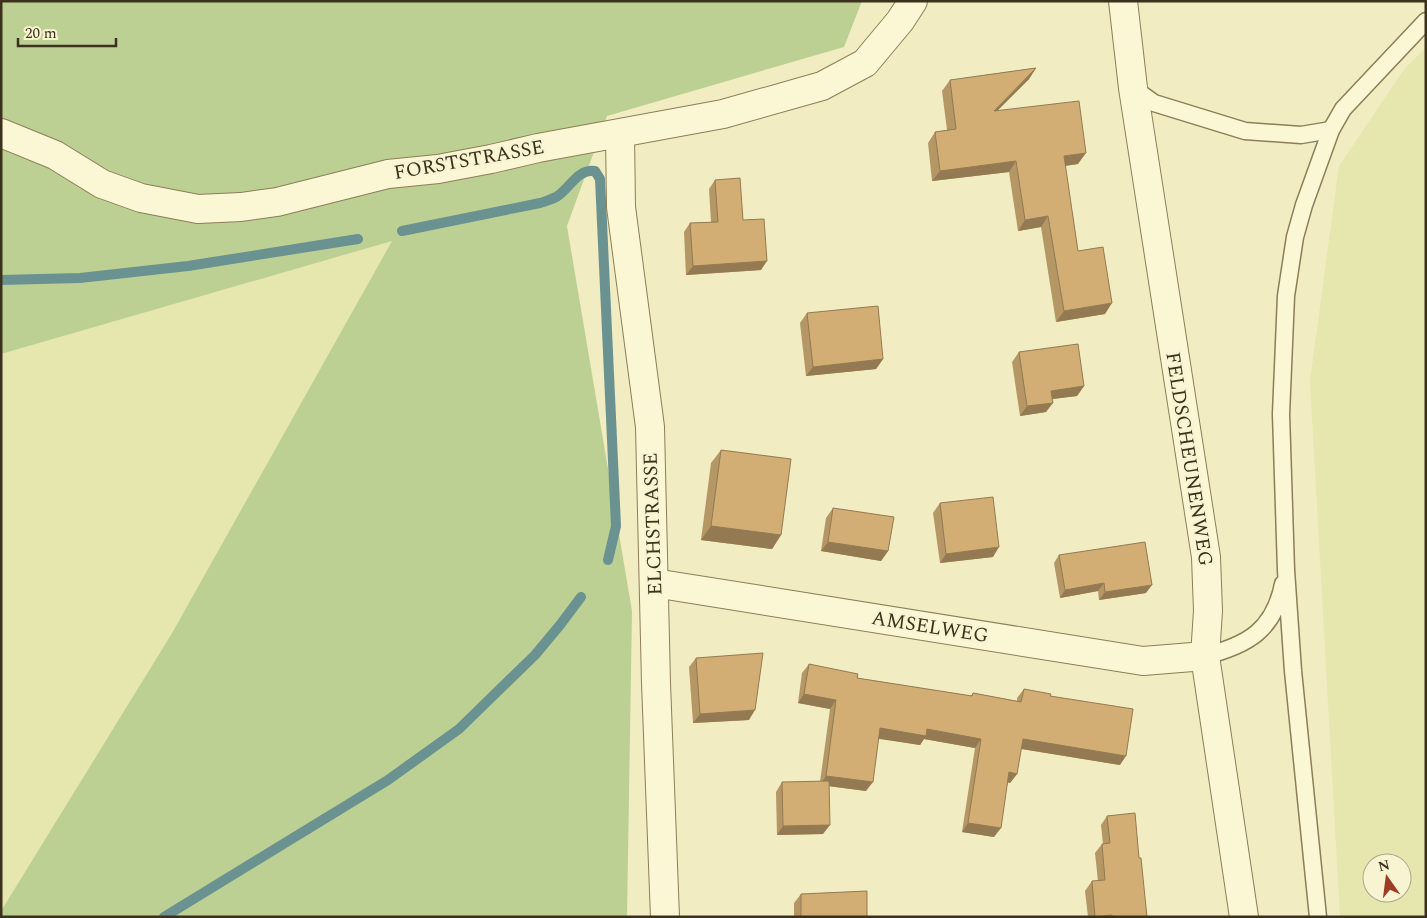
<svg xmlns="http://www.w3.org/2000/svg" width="1427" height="918" font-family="Spectral,serif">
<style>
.farmland{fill:#e5e7ae;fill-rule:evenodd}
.green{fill:#bdd094}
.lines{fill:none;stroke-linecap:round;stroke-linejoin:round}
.stream{stroke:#6a9290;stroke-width:10}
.service-casing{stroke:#8c7e57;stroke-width:19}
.minor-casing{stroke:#8c7e57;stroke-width:30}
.service{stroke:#fbf7d5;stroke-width:16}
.minor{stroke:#fbf7d5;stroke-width:28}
.wall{fill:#b59665}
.shaded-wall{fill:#937a52}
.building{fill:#d2ae75;stroke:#937a52}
.labels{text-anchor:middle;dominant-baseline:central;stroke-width:4.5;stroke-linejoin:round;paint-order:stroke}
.street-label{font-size:20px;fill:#3b311d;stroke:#f8f4d2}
</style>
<rect width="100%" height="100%" fill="#f1ecc1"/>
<!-- farmland -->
<g class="farmland">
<path d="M 1426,48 L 1426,917 L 1340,917 L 1310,381 L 1339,166 L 1405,68 ZM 1372,863 L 1402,863 L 1402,893 L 1372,893 Z"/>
<path d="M 393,240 L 173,631 L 1,911 L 1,354 Z"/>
</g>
<!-- green -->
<path class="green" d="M 1,1 L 862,1 L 844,47 L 607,116 L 567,226 L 632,611 L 627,917 L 1,917 L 1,911 L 172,633 L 392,241 L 1,354 Z"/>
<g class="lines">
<!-- stream -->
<g class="stream">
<path d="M 402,231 L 540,203 C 546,201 554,199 559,195 C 571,186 578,169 595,171 L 600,179 L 616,526 L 608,560"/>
<path d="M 1,280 L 80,278 L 188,266 L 358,239"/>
<path d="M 164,917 L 388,780 L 459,729 L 535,655 L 560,625 L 581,597"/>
</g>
<!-- service casing -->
<g class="service-casing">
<g id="service">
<path d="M 1133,88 L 1154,103 L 1245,131 L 1301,135 L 1331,130"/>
<path d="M 1205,656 C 1248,645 1274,630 1283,584"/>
<path d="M 1318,917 L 1293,671 L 1286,570 L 1281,414 L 1286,296 L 1295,237 L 1304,205 L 1331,130 L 1343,109 L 1426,21"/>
</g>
</g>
<!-- minor casing -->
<g class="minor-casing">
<g id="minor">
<path d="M 1123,1 L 1133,88 L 1206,557 L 1208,611 L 1205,656 L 1244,917"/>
<path d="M 1,133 L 55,155 L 102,184 L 141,198 L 198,209 L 241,207 L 277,202 L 388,174 L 438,169 L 491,159 L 538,148 L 723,114 L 822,86 L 865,63 L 900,21 L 913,1"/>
<path d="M 620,134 L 621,207 L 650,427 L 656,683 L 665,917"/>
<path d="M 654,583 L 1143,661 L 1205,656"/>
</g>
</g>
<!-- service -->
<use href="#service" class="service"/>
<!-- minor -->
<use href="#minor" class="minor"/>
</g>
<!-- wall -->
<g class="wall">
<path d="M 1036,68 L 1029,79 L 998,110 L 1078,164 L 1065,166 L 1078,251 L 1105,314 L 1056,322 L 1041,227 L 1018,231 L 1009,172 L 932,181 L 928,143 L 935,132 L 947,130 L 942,91 L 950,80 Z"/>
<path d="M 715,180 L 743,220 L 761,270 L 686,275 L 684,232 L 690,223 L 711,222 L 709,189 Z"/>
<path d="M 807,313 L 883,359 L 876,369 L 806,376 L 800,323 Z"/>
<path d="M 1019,352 L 1084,386 L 1077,396 L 1052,399 L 1046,412 L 1020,416 L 1012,362 Z"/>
<path d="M 721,450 L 781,535 L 772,549 L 701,540 L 711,463 Z"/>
<path d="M 940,503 L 993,557 L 940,563 L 933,513 Z"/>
<path d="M 833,508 L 888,551 L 881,561 L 821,551 L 826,518 Z"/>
<path d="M 1059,555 L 1146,593 L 1099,600 L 1098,591 L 1060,598 L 1054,563 Z"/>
<path d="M 696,658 L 749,720 L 693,723 L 689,667 Z"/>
<path d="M 809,664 L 857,678 L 971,696 L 973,693 L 1017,701 L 1017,698 L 1024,689 L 1050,696 L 1120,765 L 1021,749 L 1017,774 L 1010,783 L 1008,782 L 994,837 L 962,832 L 975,748 L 924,739 L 920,745 L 878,738 L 866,791 L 829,786 L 823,834 L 777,835 L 776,792 L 782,782 L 820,782 L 830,709 L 798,703 L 802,673 Z"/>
<path d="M 1107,816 L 1139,858 L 1147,917 L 1088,917 L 1085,891 L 1092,881 L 1098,881 L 1095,853 L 1102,844 L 1103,844 L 1101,825 Z"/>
<path d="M 801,894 L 867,917 L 794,917 L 794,903 Z"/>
</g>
<!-- shaded-wall -->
<g class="shaded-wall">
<path d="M 1036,68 L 1029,79 L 987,121 L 994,111 Z"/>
<path d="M 1086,153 L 1078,164 L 1056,167 L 1064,156 Z"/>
<path d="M 1016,161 L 1009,172 L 932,181 L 940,171 Z"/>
<path d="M 1048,216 L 1041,227 L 1018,231 L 1025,220 Z"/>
<path d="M 767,261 L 761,270 L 686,275 L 693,266 Z"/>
<path d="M 1112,303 L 1105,314 L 1056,322 L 1064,311 Z"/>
<path d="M 883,359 L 876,369 L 806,376 L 813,367 Z"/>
<path d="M 1084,386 L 1077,396 L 1045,400 L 1051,391 Z"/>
<path d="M 1053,403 L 1046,412 L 1020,416 L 1027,406 Z"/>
<path d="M 711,526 L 781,535 L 772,549 L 701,540 Z"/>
<path d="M 828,542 L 888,551 L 881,561 L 821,551 Z"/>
<path d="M 999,547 L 993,557 L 940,563 L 946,554 Z"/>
<path d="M 1104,583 L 1098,591 L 1060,598 L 1065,590 Z"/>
<path d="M 1152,585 L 1146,593 L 1099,600 L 1105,592 Z"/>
<path d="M 804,694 L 836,700 L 830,709 L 798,703 Z"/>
<path d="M 755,710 L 749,720 L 693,723 L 700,714 Z"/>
<path d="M 880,728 L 927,729 L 981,739 L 975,748 L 924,739 L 920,745 L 873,738 Z"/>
<path d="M 1023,739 L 1126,756 L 1120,765 L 1016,748 Z"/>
<path d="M 1009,772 L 1017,774 L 1010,783 L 1003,781 Z"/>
<path d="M 826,776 L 873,782 L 866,791 L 820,785 Z"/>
<path d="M 968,823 L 1001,828 L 994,837 L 962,832 Z"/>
<path d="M 830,825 L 823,834 L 777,835 L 783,826 Z"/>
</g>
<!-- building -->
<g class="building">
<path d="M 1036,68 L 994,111 L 1079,101 L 1086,153 L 1064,156 L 1078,251 L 1103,247 L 1112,303 L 1064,311 L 1048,216 L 1025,220 L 1016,161 L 940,171 L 935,132 L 956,129 L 950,80 Z"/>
<path d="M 740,178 L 743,220 L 764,219 L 767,261 L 693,266 L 690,223 L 718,222 L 715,180 Z"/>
<path d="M 878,306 L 883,359 L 813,367 L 807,313 Z"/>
<path d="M 1078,344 L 1084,386 L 1051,391 L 1053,403 L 1027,406 L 1019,352 Z"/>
<path d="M 721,450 L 791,459 L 781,535 L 711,526 Z"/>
<path d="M 993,497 L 999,547 L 946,554 L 940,503 Z"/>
<path d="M 833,508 L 894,517 L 888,551 L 828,542 Z"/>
<path d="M 1145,542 L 1152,585 L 1105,592 L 1104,583 L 1065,590 L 1059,555 Z"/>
<path d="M 763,653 L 755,710 L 700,714 L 696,658 Z"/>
<path d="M 809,664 L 858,674 L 857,678 L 972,696 L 973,693 L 1021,702 L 1024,689 L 1051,694 L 1050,696 L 1133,709 L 1126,756 L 1023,739 L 1017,774 L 1009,772 L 1001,828 L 968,823 L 981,739 L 927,729 L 926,736 L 880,728 L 873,782 L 826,776 L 836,700 L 804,694 Z"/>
<path d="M 829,781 L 830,825 L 783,826 L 782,782 Z"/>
<path d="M 1135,813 L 1139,858 L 1141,858 L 1147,917 L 1112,917 L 1112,915 L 1095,917 L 1092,881 L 1105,880 L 1102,844 L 1110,843 L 1107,816 Z"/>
<path d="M 867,891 L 867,917 L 801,917 L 801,894 Z"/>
</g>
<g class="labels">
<!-- street labels -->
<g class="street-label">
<text transform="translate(469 160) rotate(-10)">FORSTSTRASSE</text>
<text transform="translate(1189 459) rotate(81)">FELDSCHEUNENWEG</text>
<text transform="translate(653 524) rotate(-92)">ELCHSTRASSE</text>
<text transform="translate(930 627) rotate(9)">AMSELWEG</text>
</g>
</g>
<!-- border -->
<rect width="1427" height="918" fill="none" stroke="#3b311d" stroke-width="5"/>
<!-- north arrow -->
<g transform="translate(1387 878) rotate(346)"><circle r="24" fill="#f8f4d2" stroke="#aca68a"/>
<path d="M0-4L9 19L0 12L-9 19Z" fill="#9f3b23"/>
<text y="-8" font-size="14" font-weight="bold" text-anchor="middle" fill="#3b311d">N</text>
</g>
<!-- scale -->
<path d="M18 38v8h98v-8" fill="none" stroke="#3b311d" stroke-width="2.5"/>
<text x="25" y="38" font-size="15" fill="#3b311d" stroke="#f8f4d2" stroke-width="4" paint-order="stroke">20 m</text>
</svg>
